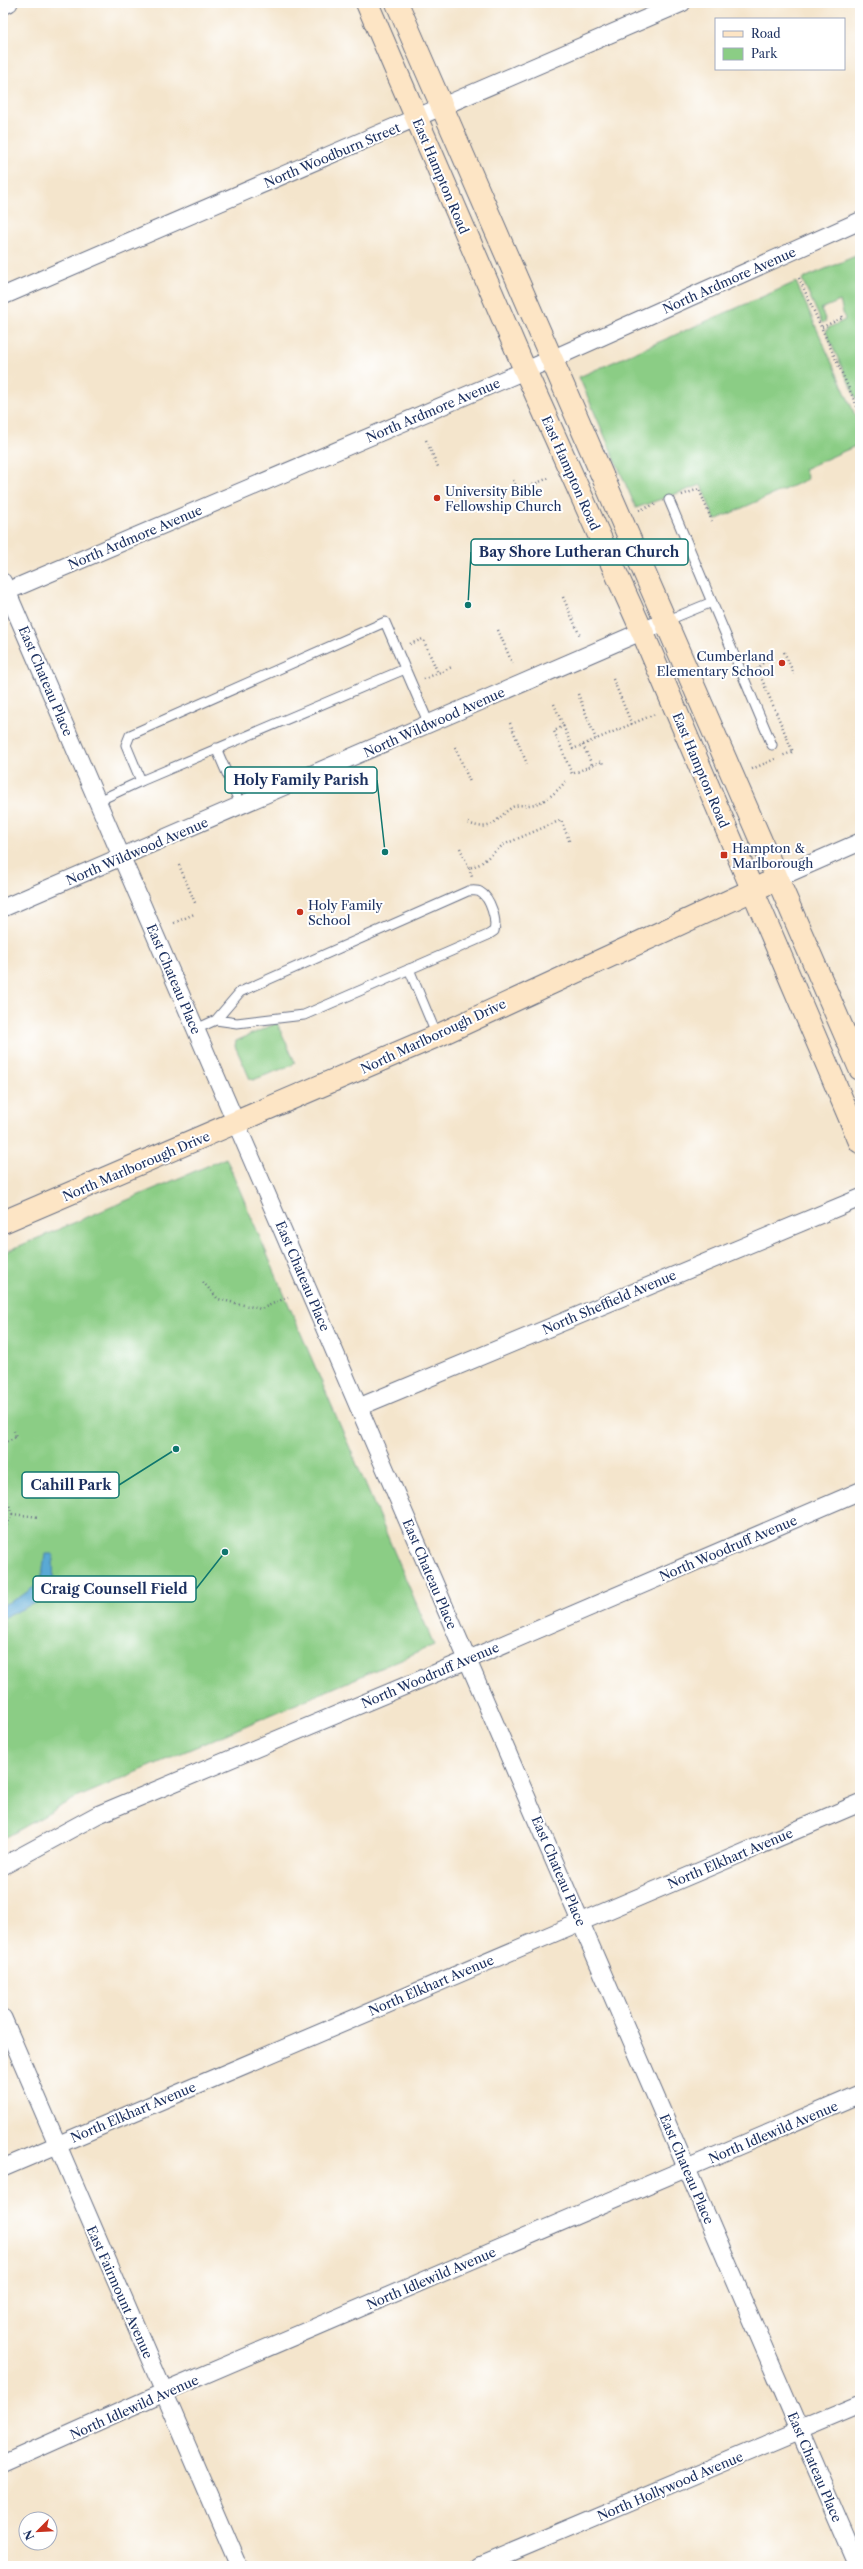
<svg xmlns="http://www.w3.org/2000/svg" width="863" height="2569" font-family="'Libre Caslon Text',serif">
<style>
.green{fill:#8bcd85;stroke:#537e72}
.water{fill:#5aa9d4;stroke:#3a6c99}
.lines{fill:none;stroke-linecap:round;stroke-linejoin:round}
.lane-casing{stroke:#676f84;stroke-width:11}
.street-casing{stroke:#676f84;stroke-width:19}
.secondary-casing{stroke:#676f84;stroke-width:24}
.path{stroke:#676f84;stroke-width:2.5;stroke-dasharray:1 3;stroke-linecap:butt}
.lane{stroke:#fff;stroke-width:9}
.street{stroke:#fff;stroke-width:17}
.secondary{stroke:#fde5c5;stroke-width:22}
.poi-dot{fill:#c8321e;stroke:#fff;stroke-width:1.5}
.labels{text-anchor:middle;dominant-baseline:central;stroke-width:4;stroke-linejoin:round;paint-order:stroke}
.street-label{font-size:13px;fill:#1b2f5e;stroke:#fff}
.poi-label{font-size:13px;fill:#1b2f5e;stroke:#fff;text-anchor:start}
.leader{fill:none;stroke:#0f766e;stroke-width:1.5}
.callout-dot{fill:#0f766e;stroke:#fff;stroke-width:1.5}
.callout{fill:#fff;stroke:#0f766e;stroke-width:1.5}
.callout-label{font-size:14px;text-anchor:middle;font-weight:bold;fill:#1b2f5e}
</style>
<rect width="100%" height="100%" fill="#fff"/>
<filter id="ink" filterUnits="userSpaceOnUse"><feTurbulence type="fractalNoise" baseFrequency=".025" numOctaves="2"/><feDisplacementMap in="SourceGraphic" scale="8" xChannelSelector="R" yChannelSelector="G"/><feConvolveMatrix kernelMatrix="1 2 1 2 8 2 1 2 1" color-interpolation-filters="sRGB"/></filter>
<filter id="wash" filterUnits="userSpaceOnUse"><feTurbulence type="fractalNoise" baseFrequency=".012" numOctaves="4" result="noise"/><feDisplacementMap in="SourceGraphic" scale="16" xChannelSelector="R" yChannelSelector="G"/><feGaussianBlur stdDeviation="0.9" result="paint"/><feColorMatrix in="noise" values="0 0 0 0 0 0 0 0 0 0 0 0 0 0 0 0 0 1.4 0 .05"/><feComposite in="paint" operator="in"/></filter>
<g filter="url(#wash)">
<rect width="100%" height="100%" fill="#f4e5cc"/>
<!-- green -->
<g class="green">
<path d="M 860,254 L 860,407 L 826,332 L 828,328 L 845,320 L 840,301 L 821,309 L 826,321 L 822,323 L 802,279 Z"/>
<path d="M 796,282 L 860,426 L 860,444 L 804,469 L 808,479 L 715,520 L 701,485 L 636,508 L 579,377 Z"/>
<path d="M 277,1023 L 295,1062 L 292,1065 L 253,1080 L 250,1079 L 235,1046 L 236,1041 Z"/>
<path d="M 226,1158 L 434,1645 L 74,1799 L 3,1839 L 3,1253 Z"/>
</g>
<!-- water -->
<path class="water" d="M 45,1554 L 53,1554 L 54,1594 L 3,1618 L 3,1605 L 20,1597 L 41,1582 Z"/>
</g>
<g filter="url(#ink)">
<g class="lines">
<!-- lane casing -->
<g class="lane-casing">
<g id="lane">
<path d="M 669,500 L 772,745"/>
<path d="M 666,621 L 712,602"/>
<path d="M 405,669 L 141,781 L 126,745 L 130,735 L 385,622 L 429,724"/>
<path d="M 216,748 L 241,806"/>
<path d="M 98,801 L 141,781"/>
<path d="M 409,969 L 437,1036"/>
<path d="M 196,1029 L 216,1020 L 240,992 L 468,891 C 472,891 477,890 480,892 C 491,898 497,921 494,931 L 488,935 L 304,1015 L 237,1023 L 216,1020"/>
</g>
</g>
<!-- street casing -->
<g class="street-casing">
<g id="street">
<path d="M 3,6 L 9,3"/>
<path d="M 3,296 L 682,3"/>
<path d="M 3,582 L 858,2566"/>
<path d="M 3,593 L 552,359 L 860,221"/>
<path d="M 778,878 L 860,842"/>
<path d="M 3,908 L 666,621"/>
<path d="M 359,1407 L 860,1198"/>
<path d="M 3,1866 L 97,1815 L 467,1660 L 860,1491"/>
<path d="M 3,2018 L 239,2566"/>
<path d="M 3,2168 L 860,1803"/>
<path d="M 3,2464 L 164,2392 L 860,2094"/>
<path d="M 479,2566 L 860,2405"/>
</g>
</g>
<!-- secondary casing -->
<g class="secondary-casing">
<g id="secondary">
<path d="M 367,3 L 525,370 L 642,631 L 860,1142"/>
<path d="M 397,3 L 860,1069"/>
<path d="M 3,1222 L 437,1036 L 766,884"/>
</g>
</g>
<!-- path -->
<g class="path">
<path d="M 799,278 L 860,413"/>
<path d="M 822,327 L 843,318 L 842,316"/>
<path d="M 426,440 L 439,469"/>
<path d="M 513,480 L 518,491 L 551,477"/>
<path d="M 682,495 L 699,489 L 712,521"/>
<path d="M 639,510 L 657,504"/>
<path d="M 559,564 L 584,553"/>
<path d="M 563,597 L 580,636"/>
<path d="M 498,630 L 513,665"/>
<path d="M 410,644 L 423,639 L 438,673 L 452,667"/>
<path d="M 784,652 L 794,674"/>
<path d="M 769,658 L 757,668 L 793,752 L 781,756"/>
<path d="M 424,679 L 438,673"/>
<path d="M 613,679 L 632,725"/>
<path d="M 578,694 L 596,739"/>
<path d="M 554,704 L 573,749 L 655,714"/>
<path d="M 510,723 L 527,764"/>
<path d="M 564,726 L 554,731 L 572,774 L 602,761 L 603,765"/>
<path d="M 583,745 L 592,765"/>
<path d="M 455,747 L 470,782"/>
<path d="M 752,769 L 775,759"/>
<path d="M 468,823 C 493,833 494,820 511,808 C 516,804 523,806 529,805 C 546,803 556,792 567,780"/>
<path d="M 460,848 L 469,868 L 480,864 L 503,845 L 561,820 L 570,843"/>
<path d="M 179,865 L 196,905"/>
<path d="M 469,868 L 472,877"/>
<path d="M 174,923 L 194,914"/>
<path d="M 203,1282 L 218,1299 L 261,1309 L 288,1297"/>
<path d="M 3,1443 L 16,1437 L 14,1431"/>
<path d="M 3,1487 L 12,1514 L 3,1533"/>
<path d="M 12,1514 L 39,1517"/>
</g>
<!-- lane -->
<use href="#lane" class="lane"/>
<!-- street -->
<use href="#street" class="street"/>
<!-- secondary -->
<use href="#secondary" class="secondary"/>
</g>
</g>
<!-- markers -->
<g class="poi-dot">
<circle cx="437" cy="498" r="4"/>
<circle cx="782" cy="663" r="4"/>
<rect x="720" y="851" width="8" height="8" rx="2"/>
<circle cx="300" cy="912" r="4"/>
</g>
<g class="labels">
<!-- street labels -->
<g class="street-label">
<text transform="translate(332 155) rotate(-23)">North Woodburn Street</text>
<text transform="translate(441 176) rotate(67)">East Hampton Road</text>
<text transform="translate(729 280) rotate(-24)">North Ardmore Avenue</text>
<text transform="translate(433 410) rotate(-23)">North Ardmore Avenue</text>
<text transform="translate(571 473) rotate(66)">East Hampton Road</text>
<text transform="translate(135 537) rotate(-23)">North Ardmore Avenue</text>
<text transform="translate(46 681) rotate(67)">East Chateau Place</text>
<text transform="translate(434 722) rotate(-24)">North Wildwood Avenue</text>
<text transform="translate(701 770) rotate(67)">East Hampton Road</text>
<text transform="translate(137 851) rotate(-23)">North Wildwood Avenue</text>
<text transform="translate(174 979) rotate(67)">East Chateau Place</text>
<text transform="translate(433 1036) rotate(-25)">North Marlborough Drive</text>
<text transform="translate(136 1166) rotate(-23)">North Marlborough Drive</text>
<text transform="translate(303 1276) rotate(67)">East Chateau Place</text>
<text transform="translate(609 1302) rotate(-23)">North Sheffield Avenue</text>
<text transform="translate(728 1548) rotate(-23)">North Woodruff Avenue</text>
<text transform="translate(430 1574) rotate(67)">East Chateau Place</text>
<text transform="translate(430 1675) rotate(-23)">North Woodruff Avenue</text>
<text transform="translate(730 1858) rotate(-23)">North Elkhart Avenue</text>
<text transform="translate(559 1871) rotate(67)">East Chateau Place</text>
<text transform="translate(431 1985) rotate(-23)">North Elkhart Avenue</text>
<text transform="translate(133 2112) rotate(-23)">North Elkhart Avenue</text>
<text transform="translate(773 2132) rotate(-23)">North Idlewild Avenue</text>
<text transform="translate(687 2169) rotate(67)">East Chateau Place</text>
<text transform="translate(431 2278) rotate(-23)">North Idlewild Avenue</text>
<text transform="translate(120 2292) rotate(66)">East Fairmount Avenue</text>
<text transform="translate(134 2407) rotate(-24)">North Idlewild Avenue</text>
<text transform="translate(815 2467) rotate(67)">East Chateau Place</text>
<text transform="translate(670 2486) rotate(-23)">North Hollywood Avenue</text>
</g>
<!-- poi labels -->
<g class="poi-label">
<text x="445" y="491">University Bible<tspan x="445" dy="15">Fellowship Church</tspan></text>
<text x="774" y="656" text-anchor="end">Cumberland<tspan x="774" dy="15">Elementary School</tspan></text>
<text x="732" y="848">Hampton &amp;<tspan x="732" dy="15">Marlborough</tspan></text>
<text x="308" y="905">Holy Family<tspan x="308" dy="15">School</tspan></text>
</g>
</g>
<!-- callouts -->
<path class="leader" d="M468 605L471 552M385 852L377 780M176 1449L119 1485M225 1552L196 1589"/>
<g class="callout-dot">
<circle cx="468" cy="605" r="4"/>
<circle cx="385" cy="852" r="4"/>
<circle cx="176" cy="1449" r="4"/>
<circle cx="225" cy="1552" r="4"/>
</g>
<g class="callout">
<rect x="471" y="539" width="217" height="26" rx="4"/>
<rect x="225" y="767" width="152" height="26" rx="4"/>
<rect x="22" y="1472" width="97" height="26" rx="4"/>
<rect x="33" y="1576" width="163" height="26" rx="4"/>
</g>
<g class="callout-label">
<text x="579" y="557">Bay Shore Lutheran Church</text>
<text x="301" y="785">Holy Family Parish</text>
<text x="71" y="1490">Cahill Park</text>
<text x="114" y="1594">Craig Counsell Field</text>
</g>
<!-- margin -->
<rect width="863" height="2569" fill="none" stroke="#fff" stroke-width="16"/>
<!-- legend -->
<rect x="715" y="18" width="130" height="52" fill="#ffffff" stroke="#a4acbf"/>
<rect x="723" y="31" width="20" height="6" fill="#fde5c5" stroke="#a4acbf"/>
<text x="751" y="38" font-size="12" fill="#1b2f5e">Road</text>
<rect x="723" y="48" width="20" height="12" fill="#8bcd85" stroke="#a4acbf"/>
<text x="751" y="58" font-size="12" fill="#1b2f5e">Park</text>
<!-- north arrow -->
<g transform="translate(38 2531) rotate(246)"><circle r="19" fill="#ffffff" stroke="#a4acbf"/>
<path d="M0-3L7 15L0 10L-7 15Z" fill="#c8321e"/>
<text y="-6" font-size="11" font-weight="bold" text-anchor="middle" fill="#1b2f5e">N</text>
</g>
</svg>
